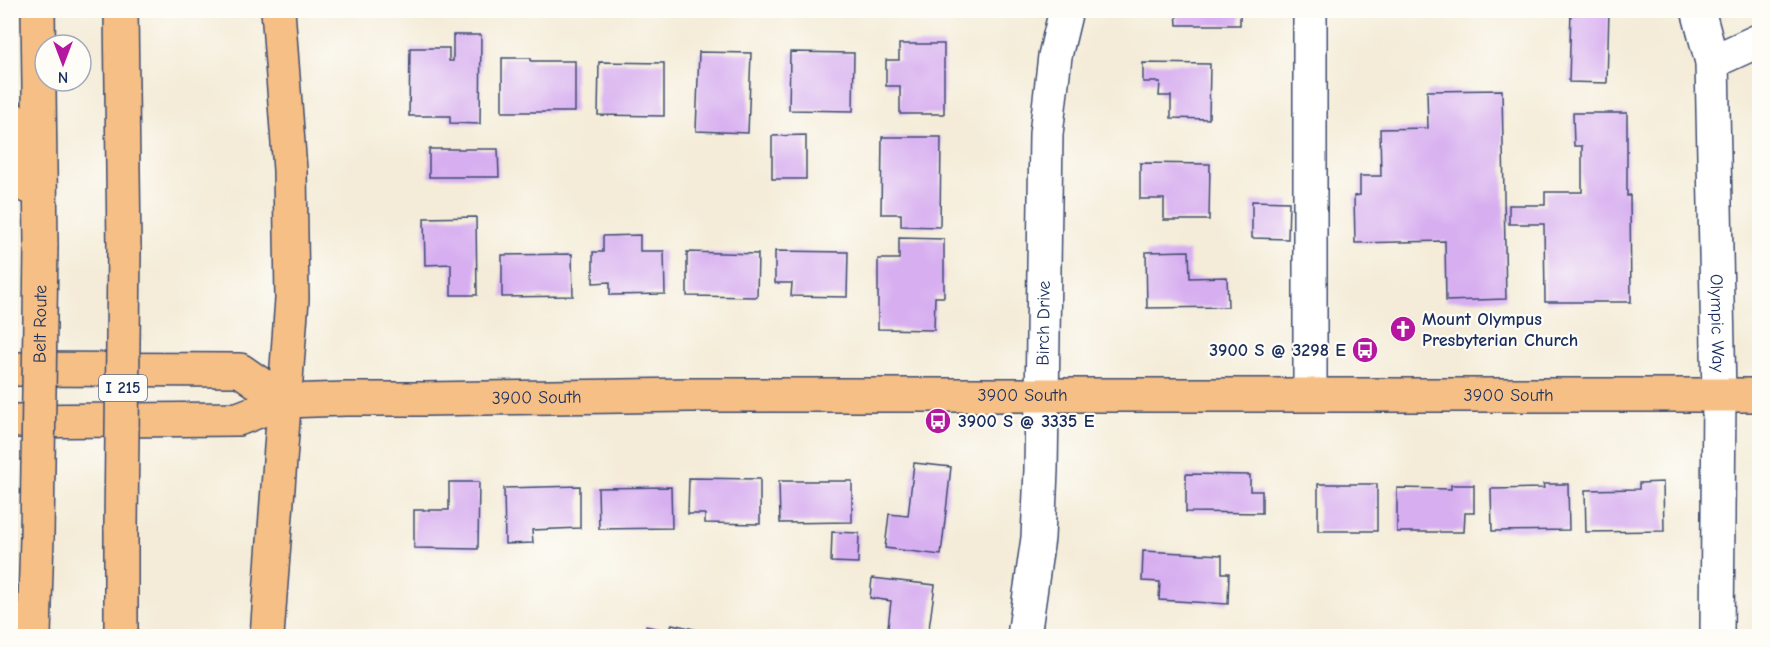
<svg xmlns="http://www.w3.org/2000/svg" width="1770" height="647" font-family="'Comic Neue',sans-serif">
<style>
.building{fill:#d7aef0}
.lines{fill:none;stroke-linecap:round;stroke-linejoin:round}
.minor-casing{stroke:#3c4b70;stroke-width:36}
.major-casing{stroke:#3c4b70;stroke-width:36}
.highway-casing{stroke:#3c4b70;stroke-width:36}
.minor{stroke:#fff;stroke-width:33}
.major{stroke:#f5bf86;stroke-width:33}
.highway{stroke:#f5bf86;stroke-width:33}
.highway-bridge-casing{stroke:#3c4b70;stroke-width:36;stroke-linecap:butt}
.highway-bridge{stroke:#f5bf86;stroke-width:33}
.labels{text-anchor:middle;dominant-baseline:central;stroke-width:4.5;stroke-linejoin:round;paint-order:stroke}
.shield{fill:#fdfcf7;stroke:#5f6c8c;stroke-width:1.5}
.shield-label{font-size:16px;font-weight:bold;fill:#1b2f5e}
.poi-label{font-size:18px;font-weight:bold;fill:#1b2f5e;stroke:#fdfcf7;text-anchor:start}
.street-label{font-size:18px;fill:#1b2f5e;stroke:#fdfcf7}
</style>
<rect width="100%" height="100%" fill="#fdfcf7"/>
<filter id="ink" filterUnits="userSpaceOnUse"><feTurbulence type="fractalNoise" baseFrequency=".0167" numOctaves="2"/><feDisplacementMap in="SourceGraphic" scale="12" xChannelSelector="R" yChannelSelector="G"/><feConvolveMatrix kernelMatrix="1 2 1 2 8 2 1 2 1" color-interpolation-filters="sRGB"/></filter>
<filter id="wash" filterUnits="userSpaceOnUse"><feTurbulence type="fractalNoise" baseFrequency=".008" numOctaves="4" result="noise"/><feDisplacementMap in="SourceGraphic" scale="24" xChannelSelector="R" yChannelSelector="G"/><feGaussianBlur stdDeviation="1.35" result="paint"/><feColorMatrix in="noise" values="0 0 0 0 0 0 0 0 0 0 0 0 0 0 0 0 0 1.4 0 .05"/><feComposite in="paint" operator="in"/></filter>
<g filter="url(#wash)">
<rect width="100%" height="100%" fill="#f4ecd8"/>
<g id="blocks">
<!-- building -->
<g class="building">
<path d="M 1176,10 L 1240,10 L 1240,25 L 1177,25 Z"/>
<path d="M 1571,10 L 1609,10 L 1607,83 L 1569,82 Z"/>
<path d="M 453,35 L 481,35 L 480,124 L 450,123 L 450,116 L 409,116 L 410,48 L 449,48 L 449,61 L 453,61 Z"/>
<path d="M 899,44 L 944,44 L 944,114 L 900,114 L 900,86 L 886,86 L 886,60 L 899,60 Z"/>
<path d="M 699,52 L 751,53 L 748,133 L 696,131 Z"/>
<path d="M 790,52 L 854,53 L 853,111 L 789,110 Z"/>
<path d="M 502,58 L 531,58 L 531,61 L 575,61 L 575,112 L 502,112 Z"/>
<path d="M 599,62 L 664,63 L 664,116 L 598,115 Z"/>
<path d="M 1143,63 L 1210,64 L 1209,119 L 1171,118 L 1171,96 L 1159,96 L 1160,82 L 1143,82 Z"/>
<path d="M 1502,90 L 1506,299 L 1446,301 L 1445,241 L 1355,243 L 1354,196 L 1360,195 L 1360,176 L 1381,176 L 1380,129 L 1428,128 L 1427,91 Z"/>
<path d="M 1573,113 L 1627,113 L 1627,196 L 1630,195 L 1631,302 L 1545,302 L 1544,224 L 1509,224 L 1509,205 L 1545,205 L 1545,192 L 1582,192 L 1582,146 L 1574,146 Z"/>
<path d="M 806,135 L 806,179 L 772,179 L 772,136 Z"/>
<path d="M 882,137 L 941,137 L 940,227 L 901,226 L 901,214 L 881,214 Z"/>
<path d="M 429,149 L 498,149 L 499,177 L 429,177 Z"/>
<path d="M 1140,163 L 1210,164 L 1209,220 L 1164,220 L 1164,199 L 1140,199 Z"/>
<path d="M 1252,201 L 1289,202 L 1288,239 L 1252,238 Z"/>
<path d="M 476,217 L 477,295 L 451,295 L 451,264 L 425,265 L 424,218 Z"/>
<path d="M 640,235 L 640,251 L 664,251 L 665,294 L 610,295 L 610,282 L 593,283 L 593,252 L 603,252 L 603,236 Z"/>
<path d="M 899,238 L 944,239 L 944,297 L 935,297 L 934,330 L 878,329 L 878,259 L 899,259 Z"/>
<path d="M 775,251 L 848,252 L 847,297 L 791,296 L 792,283 L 775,283 Z"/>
<path d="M 1189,251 L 1190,278 L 1227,277 L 1228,307 L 1147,308 L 1146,252 Z"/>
<path d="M 687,252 L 758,254 L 757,297 L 687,296 Z"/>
<path d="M 572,254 L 573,296 L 502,297 L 502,255 Z"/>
<path d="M 914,463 L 951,467 L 941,555 L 885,548 L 889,514 L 908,516 Z"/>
<path d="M 1186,474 L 1250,475 L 1250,491 L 1262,491 L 1262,513 L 1186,512 Z"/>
<path d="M 689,478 L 760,479 L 760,524 L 705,523 L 705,514 L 688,514 Z"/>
<path d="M 779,481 L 852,481 L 852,522 L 780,523 Z"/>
<path d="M 449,482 L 479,482 L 478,549 L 414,548 L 414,510 L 449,510 Z"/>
<path d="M 1663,482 L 1664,531 L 1586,532 L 1585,490 L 1639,489 L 1639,483 Z"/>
<rect x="1318" y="484" width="59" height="47"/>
<path d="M 1543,484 L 1568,484 L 1569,530 L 1492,531 L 1491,489 L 1544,488 Z"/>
<path d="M 1451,485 L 1474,485 L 1474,513 L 1465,513 L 1464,532 L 1397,532 L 1397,488 L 1451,489 Z"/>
<path d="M 580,486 L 580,528 L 532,530 L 533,543 L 505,544 L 504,488 Z"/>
<path d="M 671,487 L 672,528 L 599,529 L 598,488 Z"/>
<path d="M 832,532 L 859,533 L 858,563 L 831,562 Z"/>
<path d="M 1143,551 L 1222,555 L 1222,573 L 1229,573 L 1228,604 L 1159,600 L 1160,582 L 1142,581 Z"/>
<path d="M 872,578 L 935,585 L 928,636 L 887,636 L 891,601 L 870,598 Z"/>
<path d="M 672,624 L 703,631 L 702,636 L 643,636 L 646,626 L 670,631 Z"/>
</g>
</g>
</g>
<g filter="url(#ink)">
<use href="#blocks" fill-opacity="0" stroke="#3c4b70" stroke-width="1.5"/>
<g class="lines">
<!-- minor casing -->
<g class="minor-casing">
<g id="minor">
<path d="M 1310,10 L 1310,394"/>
<path id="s1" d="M 1698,10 L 1712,62 L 1719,395 L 1717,636"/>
<path d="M 1712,62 L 1760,40"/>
<path id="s2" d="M 1024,636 L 1038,538 L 1041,470 L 1046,134 L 1055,56 L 1066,10"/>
</g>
</g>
<!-- major casing -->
<g class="major-casing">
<g id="major">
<path d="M 10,369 L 240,370 L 285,401"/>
<path id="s3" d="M 10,421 L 238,419 L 285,401 L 346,399 L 425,399 L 690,395 L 1760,395"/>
</g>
</g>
<!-- highway casing -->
<g class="highway-casing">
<g id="highway">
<path d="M 38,10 L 41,246"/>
<path d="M 121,10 L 124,249"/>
<path d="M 10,117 L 26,186"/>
<path d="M 34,636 L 37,537"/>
<path d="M 121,636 L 121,528"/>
<path d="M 267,636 L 292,299 L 290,170 L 278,10"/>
</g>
</g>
<!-- minor -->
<use href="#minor" class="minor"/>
<!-- major -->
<use href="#major" class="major"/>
<!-- highway -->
<use href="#highway" class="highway"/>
<!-- highway-bridge casing -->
<g class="highway-bridge-casing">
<g id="highway-bridge">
<path d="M 121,528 L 124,249"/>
<path id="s4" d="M 37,537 L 41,246"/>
</g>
</g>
<!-- highway-bridge -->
<use href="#highway-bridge" class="highway-bridge"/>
</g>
</g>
<!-- icons -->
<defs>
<g id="church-disc" transform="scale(1.35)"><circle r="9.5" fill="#b5179e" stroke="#fdfcf7"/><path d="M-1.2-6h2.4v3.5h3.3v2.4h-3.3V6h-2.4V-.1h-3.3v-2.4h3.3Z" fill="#fff"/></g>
<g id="bus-disc" transform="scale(1.35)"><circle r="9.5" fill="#b5179e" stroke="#fdfcf7"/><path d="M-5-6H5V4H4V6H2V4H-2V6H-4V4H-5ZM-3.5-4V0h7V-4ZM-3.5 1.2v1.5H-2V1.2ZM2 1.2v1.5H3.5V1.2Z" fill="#fff"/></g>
</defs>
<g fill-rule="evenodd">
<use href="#church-disc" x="1403" y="329"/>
<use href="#bus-disc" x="1365" y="350"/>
<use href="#bus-disc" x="938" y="421"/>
</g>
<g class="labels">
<!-- shield labels -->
<rect class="shield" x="99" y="375" width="48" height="26" rx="4.5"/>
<g class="shield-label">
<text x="123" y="388">I 215</text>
</g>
<!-- poi labels -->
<g class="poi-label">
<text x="1422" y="319">Mount Olympus<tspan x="1422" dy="21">Presbyterian Church</tspan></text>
<text x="1346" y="350" text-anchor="end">3900 S @ 3298 E</text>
<text x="958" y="421">3900 S @ 3335 E</text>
</g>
<!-- street labels -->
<g class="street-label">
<text stroke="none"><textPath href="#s2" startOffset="314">Birch Drive</textPath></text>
<text stroke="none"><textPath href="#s1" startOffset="315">Olympic Way</textPath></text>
<text stroke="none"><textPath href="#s4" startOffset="213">Belt Route</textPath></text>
<text stroke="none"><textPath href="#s3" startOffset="1502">3900 South</textPath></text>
<text stroke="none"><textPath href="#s3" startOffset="1016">3900 South</textPath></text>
<text stroke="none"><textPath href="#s3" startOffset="530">3900 South</textPath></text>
</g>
</g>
<!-- margin -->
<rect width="1770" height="647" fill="none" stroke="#fdfcf7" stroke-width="36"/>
<!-- north arrow -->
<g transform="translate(63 63) rotate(180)"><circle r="28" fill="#fdfcf7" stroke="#a3aaba" stroke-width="1.5"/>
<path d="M0-4.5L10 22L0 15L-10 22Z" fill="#b5179e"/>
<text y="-9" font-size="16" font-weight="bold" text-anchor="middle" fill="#1b2f5e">N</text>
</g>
</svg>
